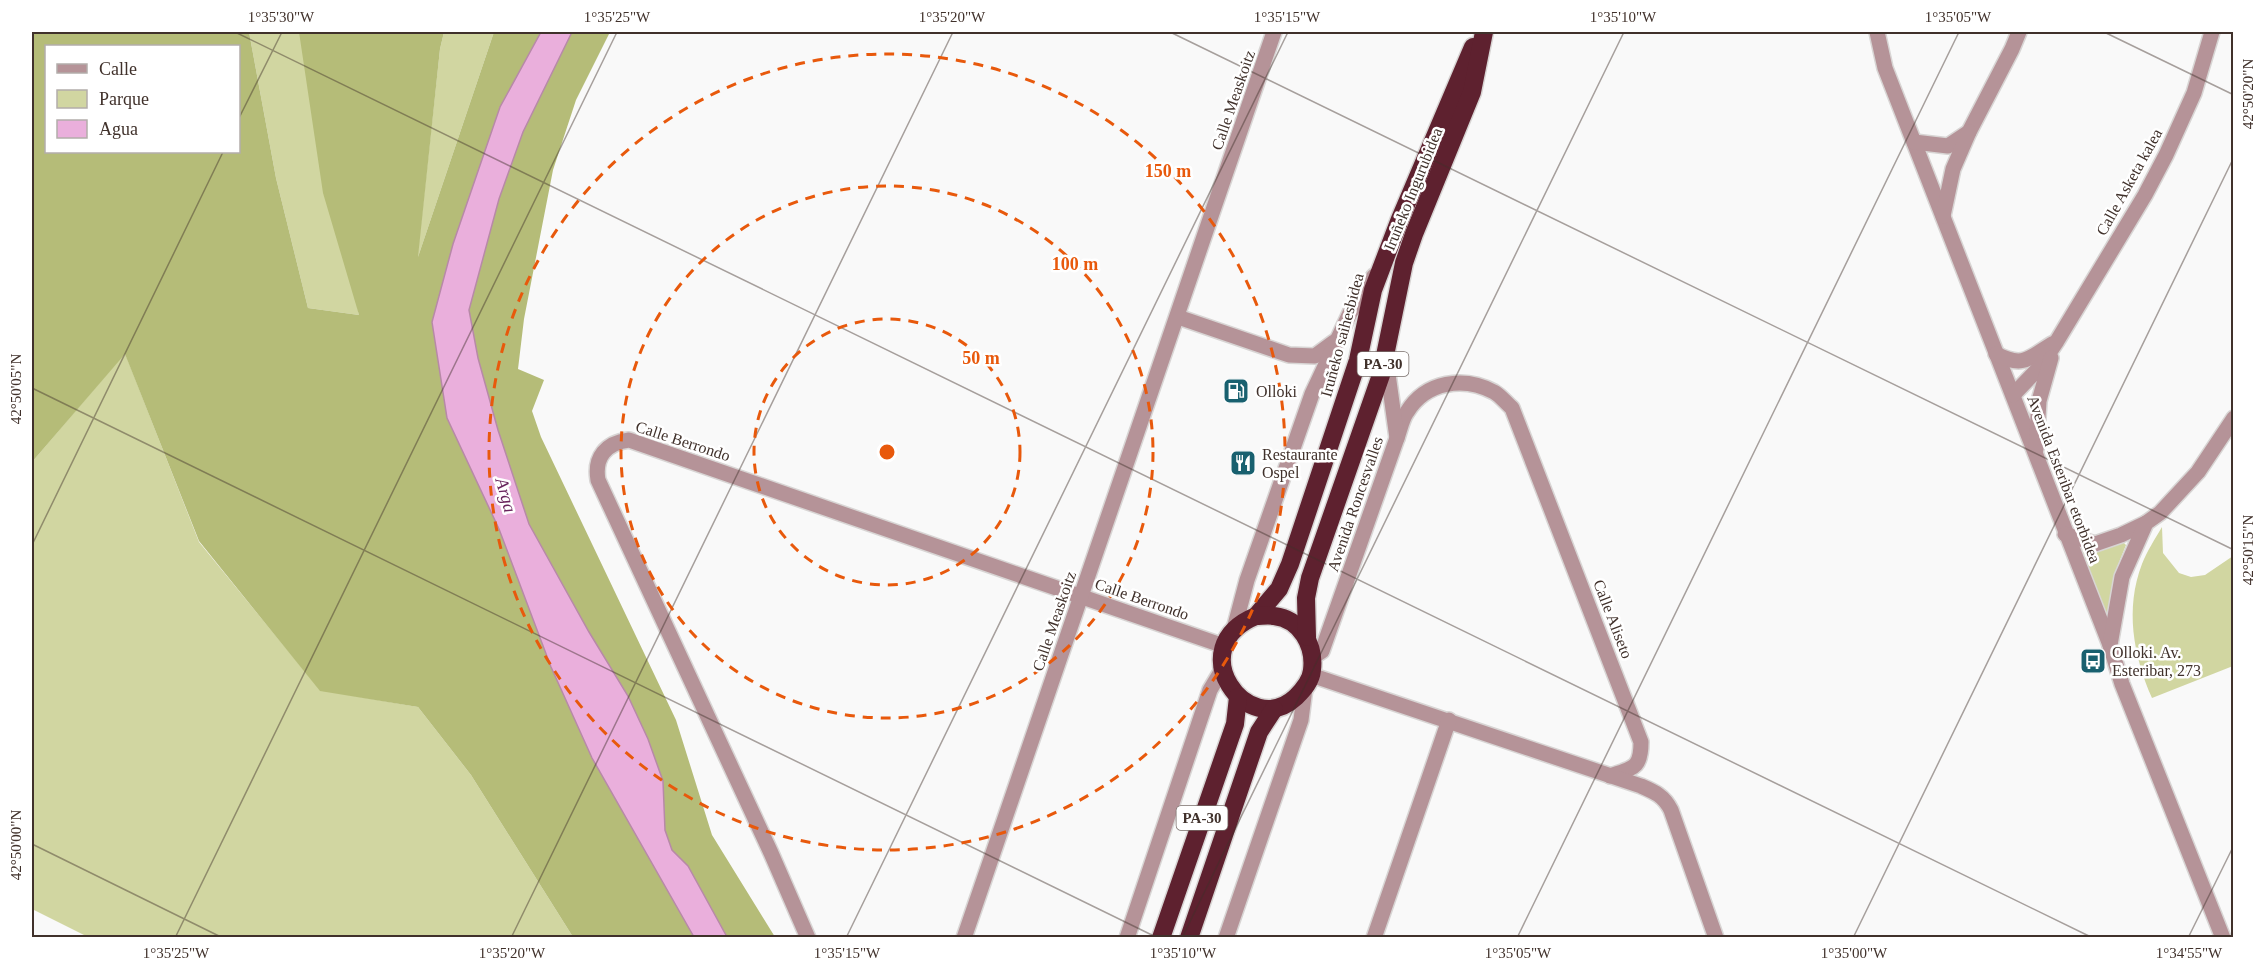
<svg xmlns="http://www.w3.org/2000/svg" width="2265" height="969" font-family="'Times New Roman',serif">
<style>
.green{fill:#d1d6a1}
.forest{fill:#b5bc78;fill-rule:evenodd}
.water{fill:#eaafdc;stroke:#b789a7;stroke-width:1.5}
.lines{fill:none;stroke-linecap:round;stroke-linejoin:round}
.minor-casing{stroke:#d8d5d4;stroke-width:18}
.highway-casing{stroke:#d8d5d4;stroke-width:21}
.minor{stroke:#b59398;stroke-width:15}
.highway{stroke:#5e212f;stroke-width:18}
.ticks{fill:none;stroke:#40312b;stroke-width:1.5;stroke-opacity:0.45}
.ring{fill:none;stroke:#e8590c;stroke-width:3;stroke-dasharray:10 8}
.labels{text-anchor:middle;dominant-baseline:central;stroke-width:5;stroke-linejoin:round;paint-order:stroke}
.shield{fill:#fff;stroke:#796f6b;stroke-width:1.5}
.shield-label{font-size:15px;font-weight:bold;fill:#40312b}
.street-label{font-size:16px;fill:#40312b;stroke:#fff}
.poi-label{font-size:16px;fill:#40312b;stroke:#fff;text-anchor:start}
.water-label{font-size:18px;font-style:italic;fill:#68245c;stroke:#fff}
.centre{fill:#e8590c;stroke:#fff;stroke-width:3}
.ring-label{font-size:18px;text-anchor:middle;font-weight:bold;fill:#e8590c;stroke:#fff;stroke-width:5;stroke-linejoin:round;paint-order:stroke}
.neatline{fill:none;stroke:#40312b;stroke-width:2}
.ticks-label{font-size:15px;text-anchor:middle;fill:#40312b}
</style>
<rect width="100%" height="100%" fill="#f9f9f9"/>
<!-- green -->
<g class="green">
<path d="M 249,32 L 303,32 L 359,315 L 308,308 L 276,178 Z"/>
<path d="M 444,32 L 494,32 L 417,260 L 440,49 Z"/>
<path d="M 125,353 L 199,542 L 320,690 L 418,707 L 471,775 L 573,937 L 88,937 L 32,909 L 32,462 Z"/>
<path d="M 2162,527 L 2163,553 L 2179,573 L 2191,577 L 2205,575 L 2233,556 L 2233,666 L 2152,698 C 2133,655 2125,608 2142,564 C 2147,551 2155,539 2162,527 Z"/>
<path d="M 2118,542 L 2123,542 L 2126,545 L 2114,575 L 2110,607 L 2107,613 L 2103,611 L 2080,550 L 2083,548 Z"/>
</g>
<!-- forest -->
<g class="forest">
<path d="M 32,32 L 249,32 L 276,178 L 308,308 L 359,315 L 323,193 L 299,32 L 444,32 L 440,49 L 418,257 L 494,32 L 541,32 L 500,107 L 453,244 L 432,322 L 449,422 L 499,529 L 551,667 L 592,758 L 694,937 L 573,937 L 471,775 L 418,707 L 320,691 L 199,541 L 125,354 L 32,462 ZM 46,46 L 238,46 L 238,152 L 46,152 Z"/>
<path d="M 572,32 L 610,32 L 576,100 L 553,170 L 524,319 L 518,369 L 544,380 L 532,411 L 541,437 L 676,720 L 712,835 L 775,937 L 727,937 L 688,866 L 672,850 L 665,830 L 663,781 L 628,696 L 589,632 L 529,524 L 498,430 L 478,358 L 469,310 L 499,199 L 523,132 Z"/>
</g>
<!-- water -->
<path class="water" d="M 541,32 L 572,32 L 523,132 L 499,199 L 469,310 L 478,358 L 498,430 L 529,524 L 589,632 L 628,696 L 648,739 L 663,781 L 665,830 L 672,850 L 688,866 L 727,937 L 694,937 L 592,758 L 551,667 L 499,529 L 447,418 L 432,322 L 453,244 L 500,107 Z"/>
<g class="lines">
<!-- minor casing -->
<g class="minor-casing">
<g id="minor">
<path d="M 1877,32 L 1885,68 L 2110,645 L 2122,684 L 2223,938"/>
<path d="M 1914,142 L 1948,146 L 1969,132 L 2012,49 L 2019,32"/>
<path d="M 1943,216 L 1953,169 L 1969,132"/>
<path d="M 1178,317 L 1289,355 L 1315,356 L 1334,342"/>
<path d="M 1996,354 C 2023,368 2028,359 2052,344"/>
<path d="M 2013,395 L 2039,368 L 2057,341 L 2145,195 L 2166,155 L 2194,93 L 2212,32"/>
<path d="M 1397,438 C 1400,430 1402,419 1407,412 C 1426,381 1464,376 1494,392 C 1501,396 1506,403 1512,408 L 1641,742 C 1641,769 1633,768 1610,776"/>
<path d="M 2036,449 L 2039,401 L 2051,358"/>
<path d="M 2065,534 L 2095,544 L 2121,535 L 2146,523"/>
<path d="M 1234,629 L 1247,580 L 1312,394 L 1350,313 L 1374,276"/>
<path d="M 2110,645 L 2122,577 L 2146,523 L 2160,513 L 2198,472 L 2234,418"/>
<path d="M 1313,657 L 1322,651 L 1397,438 L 1386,360"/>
<path d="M 1311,675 L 1641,786 C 1655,792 1664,796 1671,810 L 1716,938"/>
<path d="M 808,938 L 771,853 L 598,480 C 594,457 606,443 629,440 L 1224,646"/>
<path d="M 964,938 L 1274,32"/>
<path d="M 1127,938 L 1210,690 L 1222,670"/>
<path d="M 1226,938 L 1301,720 L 1305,688"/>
<path d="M 1374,938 L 1449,720"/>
</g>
</g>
<!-- highway casing -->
<g class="highway-casing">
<g id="highway">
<path d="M 1256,616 L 1279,589 L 1290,564 L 1358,360 L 1373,290 L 1400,219 L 1473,47"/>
<path d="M 1256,616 C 1262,616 1268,615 1274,616 C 1301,619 1315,646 1312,670 C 1311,681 1304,689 1296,697 C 1248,742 1180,647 1256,616 Z"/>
<path d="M 1307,637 L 1306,598 L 1310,578 L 1381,375 L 1404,263 L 1414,234 L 1472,92 L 1484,32"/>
<path d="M 1161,938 L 1235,724 L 1238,697"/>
<path d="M 1189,938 L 1259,732 L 1274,709"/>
</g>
</g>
<!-- minor -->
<use href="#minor" class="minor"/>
<!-- highway -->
<use href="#highway" class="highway"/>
</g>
<!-- ticks -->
<path class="ticks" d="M 235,32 L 2093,938M 1170,32 L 2234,550M 2104,32 L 2234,95M 238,120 L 282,32M 32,388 L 1158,938M 32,545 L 223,152M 32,844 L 223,938M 175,938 L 617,32M 511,938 L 953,32M 846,938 L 1288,32M 1182,938 L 1624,32M 1517,938 L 1959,32M 1853,938 L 2234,157M 2188,938 L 2234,845"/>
<!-- distance rings -->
<g class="ring">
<circle cx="887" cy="452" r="133"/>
<circle cx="887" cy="452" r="266"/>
<circle cx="887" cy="452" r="398"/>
</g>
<!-- icons -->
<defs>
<g id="fuel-square" transform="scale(1.35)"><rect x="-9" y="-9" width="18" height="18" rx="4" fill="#18606f" stroke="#fff"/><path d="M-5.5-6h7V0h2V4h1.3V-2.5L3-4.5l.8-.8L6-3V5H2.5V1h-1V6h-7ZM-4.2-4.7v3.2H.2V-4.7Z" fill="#fff"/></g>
<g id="restaurant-square" transform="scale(1.35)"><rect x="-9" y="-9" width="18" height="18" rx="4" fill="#18606f" stroke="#fff"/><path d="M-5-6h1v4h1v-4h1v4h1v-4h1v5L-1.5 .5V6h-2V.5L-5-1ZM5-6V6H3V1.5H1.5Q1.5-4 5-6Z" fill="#fff"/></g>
<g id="bus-square" transform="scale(1.35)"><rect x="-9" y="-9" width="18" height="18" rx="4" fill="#18606f" stroke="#fff"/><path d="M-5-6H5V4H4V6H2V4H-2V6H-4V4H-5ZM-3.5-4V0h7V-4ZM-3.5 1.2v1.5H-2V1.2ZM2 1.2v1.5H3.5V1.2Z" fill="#fff"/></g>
</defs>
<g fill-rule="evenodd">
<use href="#fuel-square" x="1236" y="391"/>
<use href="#restaurant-square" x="1243" y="463"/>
<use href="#bus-square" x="2093" y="661"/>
</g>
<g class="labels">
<!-- shield labels -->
<g class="shield">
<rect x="1357.5" y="352" width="51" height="24" rx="4.5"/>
<rect x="1176.5" y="806" width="51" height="24" rx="4.5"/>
</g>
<g class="shield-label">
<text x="1383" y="364">PA-30</text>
<text x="1202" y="818">PA-30</text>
</g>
<!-- street labels -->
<g class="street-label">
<text transform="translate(1233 100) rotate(-71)">Calle Measkoitz</text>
<text transform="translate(2129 182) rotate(-61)">Calle Asketa kalea</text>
<text transform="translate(1413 189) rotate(-68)">Iruñeko Ingurubidea</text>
<text transform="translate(1342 335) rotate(-75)">Iruñeko saihesbidea</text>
<text transform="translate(683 441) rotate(18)">Calle Berrondo</text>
<text transform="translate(2064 479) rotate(69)">Avenida Esteribar etorbidea</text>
<text transform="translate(1355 504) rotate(-71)">Avenida Roncesvalles</text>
<text transform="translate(1142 599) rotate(19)">Calle Berrondo</text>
<text transform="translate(1613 619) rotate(69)">Calle Aliseto</text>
<text transform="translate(1054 621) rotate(-71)">Calle Measkoitz</text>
</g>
<!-- poi labels -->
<g class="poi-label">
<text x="1256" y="391">Olloki</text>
<text x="1262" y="454">Restaurante<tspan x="1262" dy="18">Ospel</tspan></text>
<text x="2112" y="652">Olloki. Av.<tspan x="2112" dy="18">Esteribar, 273</tspan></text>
</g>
<!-- water labels -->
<g class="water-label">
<text transform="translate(506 495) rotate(74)">Arga</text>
</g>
</g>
<circle cx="887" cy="452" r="9" class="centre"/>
<g class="ring-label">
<text x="1168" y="177">150 m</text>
<text x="1075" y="270">100 m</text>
<text x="981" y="364">50 m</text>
</g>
<!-- border -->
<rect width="2265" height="969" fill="none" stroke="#ffffff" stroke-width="66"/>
<!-- legend -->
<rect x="45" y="45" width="195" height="108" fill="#ffffff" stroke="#b3adaa" stroke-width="1.5"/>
<rect x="57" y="64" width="30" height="9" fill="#b59398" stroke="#b3adaa" stroke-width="1.5"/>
<text x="99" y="75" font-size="18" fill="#40312b">Calle</text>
<rect x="57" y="90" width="30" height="18" fill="#d1d6a1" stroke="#b3adaa" stroke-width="1.5"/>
<text x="99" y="105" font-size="18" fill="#40312b">Parque</text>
<rect x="57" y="120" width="30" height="18" fill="#eaafdc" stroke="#b3adaa" stroke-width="1.5"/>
<text x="99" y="135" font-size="18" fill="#40312b">Agua</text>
<rect x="33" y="33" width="2199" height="903" class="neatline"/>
<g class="ticks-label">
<text x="281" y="22">1°35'30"W</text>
<text x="617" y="22">1°35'25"W</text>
<text x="952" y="22">1°35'20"W</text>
<text x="1287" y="22">1°35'15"W</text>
<text x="1623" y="22">1°35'10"W</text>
<text x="1958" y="22">1°35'05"W</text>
<text transform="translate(2248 94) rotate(-90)" y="5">42°50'20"N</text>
<text transform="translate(16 389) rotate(-90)" y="5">42°50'05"N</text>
<text transform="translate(2248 550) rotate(-90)" y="5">42°50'15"N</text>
<text transform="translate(16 845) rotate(-90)" y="5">42°50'00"N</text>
<text x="176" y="958">1°35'25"W</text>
<text x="512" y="958">1°35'20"W</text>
<text x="847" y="958">1°35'15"W</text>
<text x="1183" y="958">1°35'10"W</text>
<text x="1518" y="958">1°35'05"W</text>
<text x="1854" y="958">1°35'00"W</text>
<text x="2189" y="958">1°34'55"W</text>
</g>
</svg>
